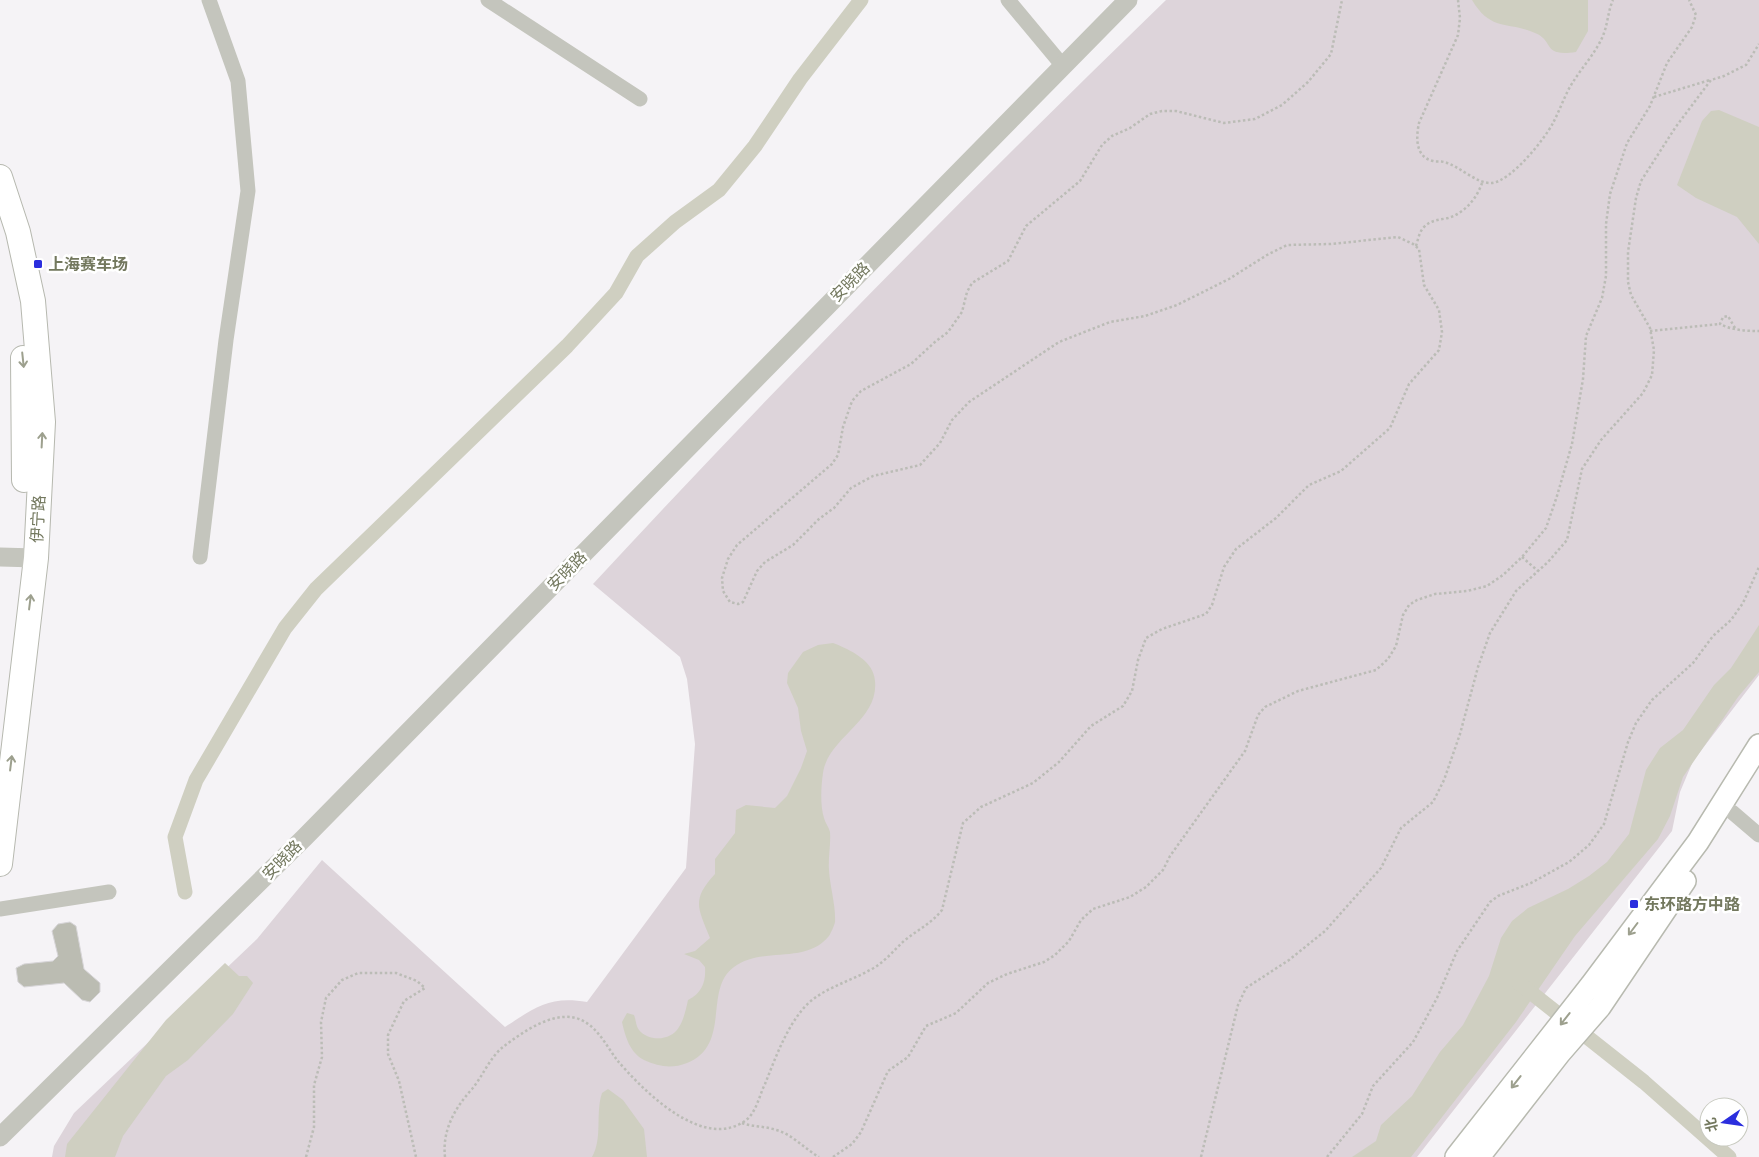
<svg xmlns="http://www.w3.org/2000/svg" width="1759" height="1157" font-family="'Public Sans','Noto Sans SC',sans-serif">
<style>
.green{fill:#ddd4da}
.water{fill:#cfcfc1}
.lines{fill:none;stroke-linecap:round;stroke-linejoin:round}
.canal{stroke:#cfcfc1;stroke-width:15}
.building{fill:#bbbcb2;stroke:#d7d5d8}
.secondary-casing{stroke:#b8bab0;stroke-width:24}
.primary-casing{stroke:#b6b8af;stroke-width:26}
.path{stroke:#bbbcb6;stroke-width:2.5;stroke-dasharray:2.5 2.5;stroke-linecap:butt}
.minor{stroke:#c4c5bd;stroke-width:15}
.tertiary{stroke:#c4c5bd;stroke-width:19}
.secondary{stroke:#fff;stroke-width:21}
.primary{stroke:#fff;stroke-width:24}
.oneway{stroke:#9da08e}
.poi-dot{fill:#2b2ede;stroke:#fff;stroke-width:2}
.labels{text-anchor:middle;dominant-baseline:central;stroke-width:5;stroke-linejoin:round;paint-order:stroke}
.poi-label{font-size:16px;font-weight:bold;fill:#73785e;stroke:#fff;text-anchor:start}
.street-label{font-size:16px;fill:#73785e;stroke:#fff}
</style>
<rect width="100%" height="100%" fill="#f5f3f6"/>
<!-- green -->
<path class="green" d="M 1166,0 L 1759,0 L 1759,675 L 1693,761 L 1680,792 L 1672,831 L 1417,1157 L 52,1157 L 54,1146 L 74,1113 L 257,939 L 322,860 L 505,1027 C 536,1007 549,996 587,1002 L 686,868 L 695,744 L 687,679 L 680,657 L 593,584 C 778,384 970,190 1166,0 Z"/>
<!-- water -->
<g class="water">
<path d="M 1472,0 L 1588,0 L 1588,31 L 1576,52 C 1541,57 1555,41 1535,33 C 1508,21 1491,32 1472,0 Z"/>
<path d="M 1719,110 L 1759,127 L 1759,244 L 1737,217 L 1696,198 L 1677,185 L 1702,121 L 1711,111 Z"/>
<path d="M 1759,625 L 1759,672 L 1738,697 L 1683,777 L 1670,816 L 1658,839 L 1575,936 L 1516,1022 L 1411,1157 L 1352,1157 L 1376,1141 L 1381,1125 L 1412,1096 L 1440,1052 L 1463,1025 L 1489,976 L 1501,938 L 1512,921 L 1528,908 L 1568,889 L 1589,876 L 1607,862 L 1629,834 L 1646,770 L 1660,748 L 1683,730 L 1714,685 L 1731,668 Z"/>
<path d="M 833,643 C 851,650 874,661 875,681 C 879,721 828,737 823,773 C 821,787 820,805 824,818 C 825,823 829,827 830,832 C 831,844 828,858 829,870 C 830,887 836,906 835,922 C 834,926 831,933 829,936 C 806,965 762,946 734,967 C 703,989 732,1045 687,1063 C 672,1069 659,1067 644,1060 C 630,1053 625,1036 622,1022 L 627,1013 L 634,1015 C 636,1020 636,1026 639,1030 C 649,1042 671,1041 679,1027 C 684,1019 686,1009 688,1000 C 702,993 706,982 705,967 L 699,960 L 684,954 L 695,951 L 710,938 C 698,908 691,900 715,874 L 715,859 L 735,833 L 736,810 L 746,805 L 775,808 L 787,796 L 801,768 L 807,751 L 801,731 L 798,708 L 787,683 L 788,673 L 803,652 L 818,645 Z"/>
<path d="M 225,963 L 239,976 L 247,976 L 253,983 L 233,1014 L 188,1060 L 166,1076 L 123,1136 L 115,1157 L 65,1157 L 67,1144 L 166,1020 Z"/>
<path d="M 608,1089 L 623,1100 L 644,1129 L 647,1157 L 592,1157 C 603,1138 595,1114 602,1093 Z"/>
</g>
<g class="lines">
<!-- canal -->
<g class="canal">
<path d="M 185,892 L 175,837 L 196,780 L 285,628 L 316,589 L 567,346 L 616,293 L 637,256 L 675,222 L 719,190 L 755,146 L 800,79 L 861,0"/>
<path d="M 1519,983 L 1644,1082 L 1729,1157"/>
</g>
</g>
<!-- building -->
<path class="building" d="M 70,922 L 76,926 L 84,969 L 100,983 L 100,992 L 90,1002 L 82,1000 L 64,983 L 24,987 L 18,982 L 16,968 L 24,964 L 53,961 L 58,956 L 52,931 L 58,924 Z"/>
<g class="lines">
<!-- secondary casing -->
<g class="secondary-casing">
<g id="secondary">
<path d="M 1456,1157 L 1591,985 L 1698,842 L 1759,745"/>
<path d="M 1479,1157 L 1560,1053 L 1600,1007 L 1685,881"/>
</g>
</g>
<!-- primary casing -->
<g class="primary-casing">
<g id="primary">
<path d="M 0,177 L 18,232 L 33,301 L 43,422 L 36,558 L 0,864"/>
<path d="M 23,358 L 24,480"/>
</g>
</g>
<!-- path -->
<g class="path">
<path d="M 1458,0 L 1460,18 L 1458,35 L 1419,123 C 1416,137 1415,157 1433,161 C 1436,162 1440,161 1444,162 C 1460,166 1476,184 1492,183 C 1511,181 1544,140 1553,123 C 1560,110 1565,94 1573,82 C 1583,66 1598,50 1604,33 C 1608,22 1608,11 1613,0"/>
<path d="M 1654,97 L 1710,80"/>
<path d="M 1416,246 C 1418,240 1419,233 1423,228 C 1430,220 1439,220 1448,218 C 1465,213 1477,198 1482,183"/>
<path d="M 1735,328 L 1728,316 L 1723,317 L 1720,324 C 1731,330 1746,331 1759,331"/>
<path d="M 1650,331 L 1720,324"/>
<path d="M 1522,557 L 1538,571"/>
<path d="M 742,1123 C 753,1127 765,1126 776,1130 C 792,1134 805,1149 819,1157"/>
<path d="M 306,1157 L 314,1127 L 314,1085 L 322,1057 L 321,1022 L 326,998 L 342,980 L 358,973 L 396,973 L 417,981 L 425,988 L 404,1001 L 388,1035 L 388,1054 L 399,1081 L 416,1157"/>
<path d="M 445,1157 C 442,1130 455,1108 472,1089 C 483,1076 490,1057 503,1047 C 524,1031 559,1006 585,1022 C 599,1030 608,1048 617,1060 C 640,1087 689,1137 729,1128 C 737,1126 746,1122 751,1115 C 758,1105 760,1094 765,1084 C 775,1059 785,1031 802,1010 C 819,989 847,983 870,970 C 884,963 893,951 904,941 C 917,930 931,924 942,910 L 963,823 L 981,807 L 1033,783 L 1059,762 L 1091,726 L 1123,706 L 1132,691 L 1138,660 L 1146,638 L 1162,629 L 1206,614 L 1212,605 L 1224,567 L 1236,549 L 1276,518 L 1309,485 L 1341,471 L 1390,428 L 1409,384 L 1439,350 L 1442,332 L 1439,310 L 1424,285 L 1419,249 L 1413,244 L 1398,237 L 1331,244 L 1287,245 L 1267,255 L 1229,279 L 1177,305 L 1145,316 L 1110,322 L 1059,342 L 969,402 L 952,420 L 940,443 L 920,465 L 873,476 L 851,488 L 834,508 L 819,519 L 793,545 L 765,562 L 757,571 L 743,602 L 738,604 L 730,602 L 723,591 L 722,578 L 728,559 L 737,545 L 832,464 L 838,455 L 843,427 L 852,401 L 861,391 L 911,364 L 936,341 L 948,332 L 962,312 L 967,292 L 972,283 L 1008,261 L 1026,226 L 1080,181 L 1102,145 L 1112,136 L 1130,128 L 1150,114 L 1162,111 L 1176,111 L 1224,123 L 1255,119 L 1282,105 L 1308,82 L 1331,54 L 1342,0"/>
<path d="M 833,1157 L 852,1144 L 861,1132 L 888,1071 L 908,1057 L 926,1026 L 956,1013 L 988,983 L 1007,974 L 1044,962 L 1055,955 L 1069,941 L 1081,920 L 1093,909 L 1130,897 L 1146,887 L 1163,870 L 1170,856 L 1245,751 L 1258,715 L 1265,707 L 1298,691 L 1376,670 L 1388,659 L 1396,646 L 1403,615 L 1409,605 L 1417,600 L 1435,594 L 1467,591 L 1487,586 L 1503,575 L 1522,557 L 1546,528 L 1557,496 L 1572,444 L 1583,379 L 1586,336 L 1602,298 L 1606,276 L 1606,224 L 1610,194 L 1627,143 L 1650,106 L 1667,63 L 1692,27 L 1696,15 L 1689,0"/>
<path d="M 1201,1157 L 1238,1005 L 1246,988 L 1289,960 L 1325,931 L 1381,868 L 1401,828 L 1433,802 L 1444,780 L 1460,734 L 1478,667 L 1490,633 L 1516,591 L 1548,562 L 1567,540 L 1582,469 L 1601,440 L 1643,393 L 1652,375 L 1654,350 L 1650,328 L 1631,295 L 1628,282 L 1628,252 L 1636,198 L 1641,181 L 1675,128 L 1711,80 L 1724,76 L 1746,65 L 1759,44"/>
<path d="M 1327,1157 L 1362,1114 L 1373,1086 L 1413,1042 L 1437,998 L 1457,951 L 1490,902 L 1498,896 L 1531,883 L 1569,862 L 1589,845 L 1604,824 L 1628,742 L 1636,723 L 1652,700 L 1693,663 L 1713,636 L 1731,620 L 1743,603 L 1759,567"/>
</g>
<!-- minor -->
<g class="minor">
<path d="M 488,0 L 640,99"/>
<path d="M 1008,0 L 1063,66"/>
<path d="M 200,557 L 226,340 L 248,191 L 238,81 L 209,0"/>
<path d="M 1732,812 L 1759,835"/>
<path d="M 0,909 L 109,892"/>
</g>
<!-- tertiary -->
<g class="tertiary">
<path d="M 0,557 L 36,558"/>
<path d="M 0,1137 L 304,838 L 1128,0"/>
</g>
<!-- secondary -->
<use href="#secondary" class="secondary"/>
<!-- primary -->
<use href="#primary" class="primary"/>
</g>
<!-- one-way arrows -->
<defs><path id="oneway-shaft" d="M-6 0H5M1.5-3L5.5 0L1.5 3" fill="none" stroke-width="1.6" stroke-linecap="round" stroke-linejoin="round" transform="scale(1.25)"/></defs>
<g class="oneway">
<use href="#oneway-shaft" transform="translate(23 360) rotate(84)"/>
<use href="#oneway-shaft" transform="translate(42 440) rotate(-87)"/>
<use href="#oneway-shaft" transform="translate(30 602) rotate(-83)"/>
<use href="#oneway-shaft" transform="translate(11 763) rotate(-83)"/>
<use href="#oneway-shaft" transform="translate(1633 929) rotate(127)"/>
<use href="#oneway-shaft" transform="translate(1565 1019) rotate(128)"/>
<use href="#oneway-shaft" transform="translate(1516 1082) rotate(128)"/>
</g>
<!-- markers -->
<g class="poi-dot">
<rect x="33" y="259" width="10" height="10" rx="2.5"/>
<rect x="1629" y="899" width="10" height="10" rx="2.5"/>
</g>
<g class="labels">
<!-- poi labels -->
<g class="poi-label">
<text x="48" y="264">上海赛车场</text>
<text x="1644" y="904">东环路方中路</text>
</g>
<!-- street labels -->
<g class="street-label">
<text transform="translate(850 282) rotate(-45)">安晓路</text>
<text transform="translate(38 519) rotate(-87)">伊宁路</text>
<text transform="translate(567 571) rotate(-45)">安晓路</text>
<text transform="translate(282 860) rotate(-45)">安晓路</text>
</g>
</g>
<!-- north arrow -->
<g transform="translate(1724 1122) rotate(257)"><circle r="24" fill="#ffffff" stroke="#c7c9bf"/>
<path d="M0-4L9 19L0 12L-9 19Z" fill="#2b2ede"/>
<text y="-8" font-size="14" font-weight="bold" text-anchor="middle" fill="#73785e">北</text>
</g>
</svg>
